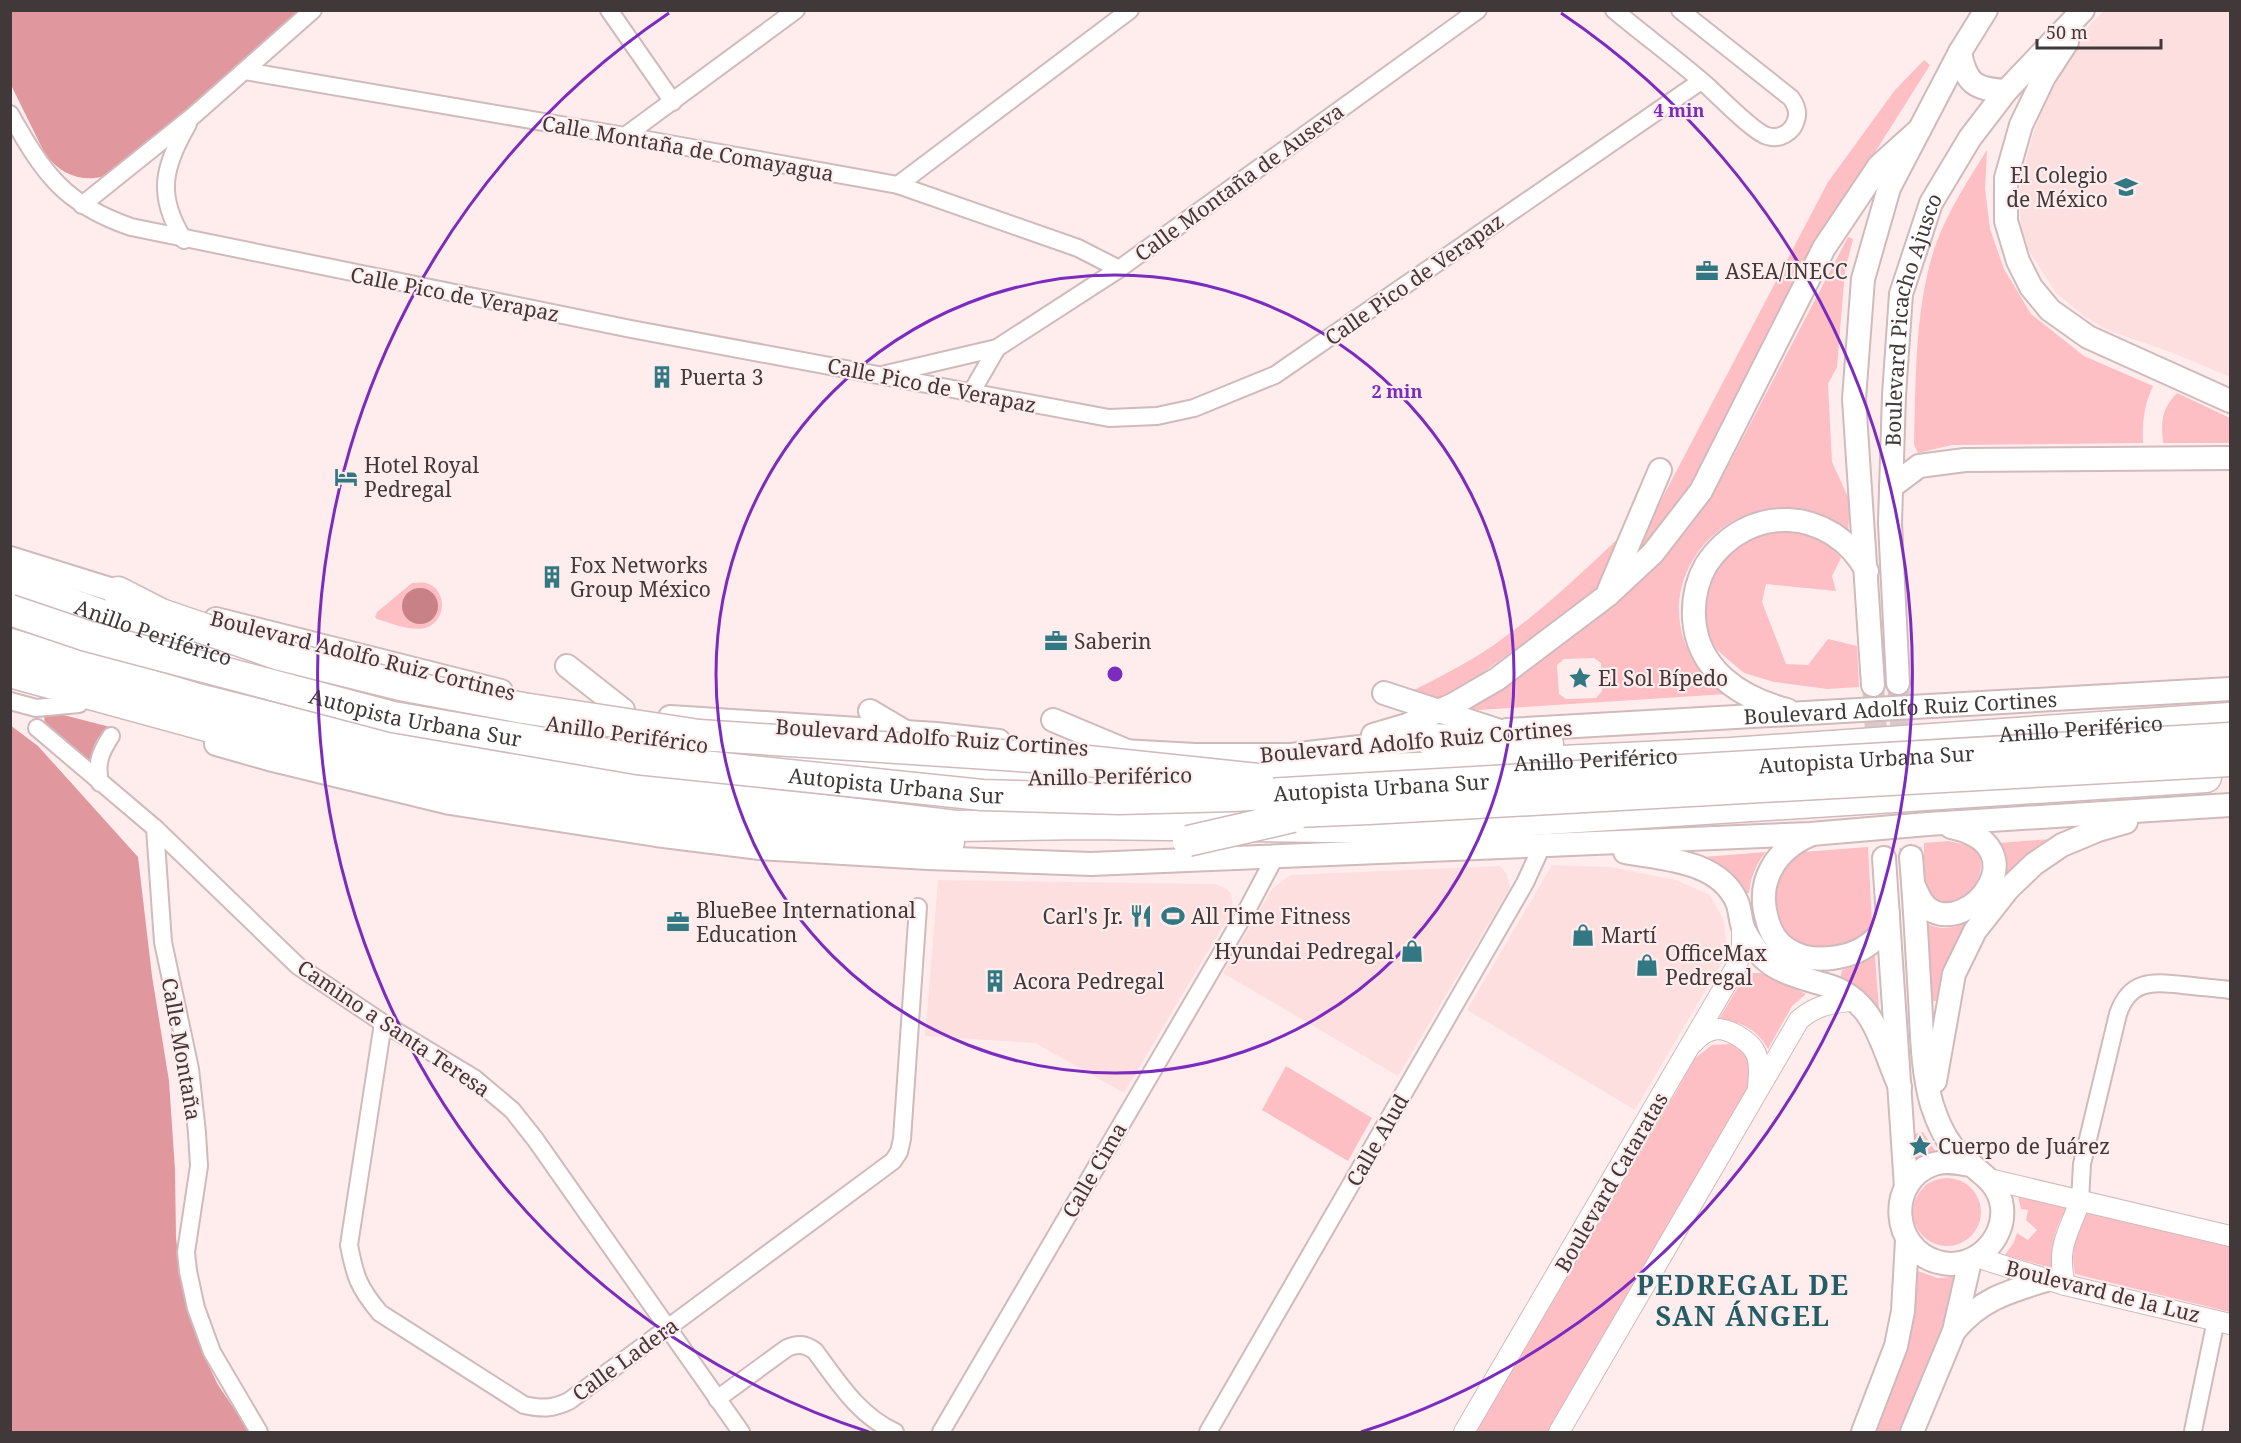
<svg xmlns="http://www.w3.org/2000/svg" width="2241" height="1443" font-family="'Noto Serif',serif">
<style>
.built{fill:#fedfe0}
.green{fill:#fdbfc3;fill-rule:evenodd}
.forest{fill:#e0989e}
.water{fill:#c78187}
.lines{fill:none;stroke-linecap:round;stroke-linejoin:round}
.secondary-tunnel{stroke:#d9c9ca;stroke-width:22;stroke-dasharray:22 11;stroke-linecap:butt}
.minor-casing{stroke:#d0babb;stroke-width:20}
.tertiary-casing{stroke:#d0babb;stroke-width:22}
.secondary-casing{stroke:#d0babb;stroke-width:26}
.motorway-casing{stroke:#d0babb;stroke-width:33}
.minor{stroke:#fff;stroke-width:16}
.tertiary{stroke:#fff;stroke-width:20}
.secondary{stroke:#fff;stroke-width:22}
.motorway{stroke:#fff;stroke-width:30}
.motorway-bridge-casing{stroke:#d0babb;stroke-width:33;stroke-linecap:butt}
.motorway-bridge{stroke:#fff;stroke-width:30}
.ring{fill:none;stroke:#7b2cbf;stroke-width:3}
.labels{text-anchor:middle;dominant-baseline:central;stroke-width:4.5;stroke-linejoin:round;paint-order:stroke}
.street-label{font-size:21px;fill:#413839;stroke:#ffedee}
.poi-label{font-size:21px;fill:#413839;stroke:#ffedee;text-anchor:start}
.district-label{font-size:27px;font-weight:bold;letter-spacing:1.5px;fill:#245d66;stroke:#ffedee}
.centre{fill:#7b2cbf;stroke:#ffedee;stroke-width:3}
.ring-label{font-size:18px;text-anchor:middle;font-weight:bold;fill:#7b2cbf;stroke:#ffedee;stroke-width:4.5;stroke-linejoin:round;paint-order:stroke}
</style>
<rect width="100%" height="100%" fill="#ffedee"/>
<!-- built -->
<g class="built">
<path d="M 2104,11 L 2230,11 L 2230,377 L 2173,353 L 2107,330 L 2085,317 L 2056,293 L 2026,246 L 2021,224 L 2019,199 L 2022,175 L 2033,134 L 2054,77 L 2089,26 Z"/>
<path d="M 1552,865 L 1611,867 L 1676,880 L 1710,895 L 1724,921 L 1726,942 L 1721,964 L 1635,1110 L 1467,1010 Z"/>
<path d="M 1500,866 L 1507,874 L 1510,888 L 1398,1076 L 1223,973 L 1272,889 L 1290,875 Z"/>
<path d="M 938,880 L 1215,884 L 1227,889 L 1231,894 L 1233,905 L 1232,911 L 1124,1093 L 1035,1043 L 925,1036 Z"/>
</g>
<!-- green -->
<g class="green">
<path d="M 1924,60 L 1930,65 L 1826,230 L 1690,488 L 1658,531 L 1624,571 L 1828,182 L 1895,90 Z"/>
<path d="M 1987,150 L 1985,189 L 1990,229 L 2004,269 L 2031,314 L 2084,356 L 2153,386 C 2144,405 2142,422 2143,443 L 1952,445 L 1918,453 L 1914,445 C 1916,377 1914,295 1941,231 C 1954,202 1970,177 1987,150 Z"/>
<path d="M 1848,237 L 1853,239 L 1845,271 L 1837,367 L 1828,384 L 1832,462 L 1850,501 L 1848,535 C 1838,529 1828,520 1817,516 C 1735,483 1651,570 1688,650 C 1696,669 1712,681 1727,694 L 1463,711 L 1622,595 L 1666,556 L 1694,521 L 1723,476 ZM 1594,658 L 1601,663 L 1602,691 L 1596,698 L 1566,699 L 1559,694 L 1557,665 L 1564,659 Z"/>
<path d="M 2177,393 L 2230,418 L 2230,443 L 2163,443 C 2161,421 2161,410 2177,393 Z"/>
<path d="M 1786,528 C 1813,535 1822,537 1841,558 L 1832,576 L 1836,591 L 1766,584 L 1762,602 L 1786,664 L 1808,665 L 1828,639 L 1857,646 L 1859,687 L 1827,689 L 1774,682 L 1744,673 L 1717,650 L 1707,634 L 1703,616 L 1709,575 L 1740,539 Z"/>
<path d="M 1628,529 L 1604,586 L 1482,673 L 1428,704 L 1406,694 C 1440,677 1476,659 1506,636 C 1550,604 1589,566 1628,529 Z"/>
<path d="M 412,583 C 416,583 422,582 426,583 C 447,589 447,619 428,627 C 414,633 390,623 377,619 L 375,617 L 377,612 Z"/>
<path d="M 2051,839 L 2023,858 L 2002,878 L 2003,860 L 1999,843 Z"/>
<path d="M 1949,841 C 1956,843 1966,844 1972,848 C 1991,858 1976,892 1962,900 C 1957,903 1950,905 1945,907 L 1924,894 L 1924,843 Z"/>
<path d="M 1868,847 L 1872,923 C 1859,939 1853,942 1833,947 C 1776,959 1753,882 1802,852 Z"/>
<path d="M 1766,852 C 1756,864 1751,876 1749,893 L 1744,894 C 1734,877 1722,866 1704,857 Z"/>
<path d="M 1972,918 L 1944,974 L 1936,1001 L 1929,1001 L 1926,923 C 1942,932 1958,928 1972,918 Z"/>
<path d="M 1875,956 L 1880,1024 L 1840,980 L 1842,970 L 1858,965 Z"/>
<path d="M 1752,973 L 1761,973 L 1806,994 L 1792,1006 L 1768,1049 C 1757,1029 1742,1022 1719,1019 L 1744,977 Z"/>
<path d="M 1731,1044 C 1753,1057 1753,1061 1751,1085 L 1551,1432 L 1476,1432 L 1679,1087 L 1694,1059 L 1712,1045 Z"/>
<path d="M 1286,1066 L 1372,1118 L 1348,1161 L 1262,1110 Z"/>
<path d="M 1923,1132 L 1938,1155 L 1912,1167 L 1910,1135 Z"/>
<circle cx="1947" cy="1212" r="34"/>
<path d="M 2017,1192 L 2071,1204 C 2055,1224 2050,1244 2055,1269 L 2005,1255 L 2014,1242 L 2017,1233 L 2028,1240 L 2037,1230 L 2026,1220 L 2028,1210 L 2021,1209 Z"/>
<path d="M 2089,1210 L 2230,1243 L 2230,1312 L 2075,1274 C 2070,1250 2075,1230 2089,1210 Z"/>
<path d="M 1915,1270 L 1938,1278 L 1962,1276 L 1949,1319 L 1902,1432 L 1872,1432 Z"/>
</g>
<!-- forest -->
<g class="forest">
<path d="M 11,11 L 299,11 L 121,168 C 93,186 65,180 45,154 L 11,85 Z"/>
<path d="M 52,712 L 110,727 C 96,736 91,748 91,764 L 45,724 L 44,715 Z"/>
<path d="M 10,725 L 38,746 L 138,857 L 152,976 L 169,1081 L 175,1170 L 176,1238 L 182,1286 L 196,1335 L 206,1360 L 218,1385 L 250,1432 L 11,1432 Z"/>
</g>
<!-- water -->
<circle class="water" cx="420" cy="606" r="18"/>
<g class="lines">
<!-- secondary-tunnel -->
<g class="secondary-tunnel">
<path d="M 1898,683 L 1911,857"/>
<path d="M 1873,685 L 1884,858"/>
</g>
<!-- minor casing -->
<g class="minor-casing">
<g id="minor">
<path d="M 609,10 L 673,102"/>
<path d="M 1614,10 C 1644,35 1675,58 1704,83 C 1717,94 1753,132 1767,136 C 1780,140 1793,132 1796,120 C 1799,112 1796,105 1791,98 L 1680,10"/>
<path d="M 245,71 L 625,136 L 898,185 L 1078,248 L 1119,269"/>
<path d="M 10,114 C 44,174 64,204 131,227 L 631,329 L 1109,418 L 1157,416 L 1194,408 L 1275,375 L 1701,81"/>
<path d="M 625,136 L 796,10"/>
<path d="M 898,185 L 1130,10"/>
<path d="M 82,205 L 193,116 L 313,10"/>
<path d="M 184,240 C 156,196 163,167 188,124"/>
<path d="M 886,374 L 997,348 L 1119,269 L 1478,10"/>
<path d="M 971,393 L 997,348"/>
<path d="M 10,701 L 36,708 L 79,704"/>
<path d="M 37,728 L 155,828 L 298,966 L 383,1023 L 474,1078 L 512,1110 L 535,1139 L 741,1432"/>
<path d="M 100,783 C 96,763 100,753 111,736"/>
<path d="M 155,828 L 163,942 L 190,1069 L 197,1133 L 199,1166 L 186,1252 L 188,1271 L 196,1308 L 212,1352 L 259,1432"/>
<path d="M 383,1023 L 349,1245 C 355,1277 359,1288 380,1313 L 524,1405 C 542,1409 552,1409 569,1401 L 893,1161 L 899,1152 L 902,1139 L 918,907"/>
<path d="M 2080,1201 L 2082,1164 L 2118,1014 C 2130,979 2153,982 2183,985 C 2199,987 2215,988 2230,990"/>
<path d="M 717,1399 L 787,1348 C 798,1343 805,1344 815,1351 C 838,1382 859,1416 895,1432"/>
<path d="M 2193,1431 L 2216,1320"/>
<path d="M 941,1432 L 1248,908 L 1275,857"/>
<path d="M 1208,1432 L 1525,883 L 1542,846"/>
</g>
</g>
<!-- tertiary casing -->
<g class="tertiary-casing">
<g id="tertiary">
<path d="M 1693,1043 C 1699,1036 1708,1030 1717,1029 C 1729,1029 1748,1040 1754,1050 C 1761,1061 1759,1075 1758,1088"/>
<path d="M 1989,1179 L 2230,1236"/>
<path d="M 1976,1257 L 2065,1285 L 2230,1324"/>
<path d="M 2065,1285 C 2056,1246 2068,1235 2080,1201"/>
<path d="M 1464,1432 L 1736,967 L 1742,950 L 1742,926"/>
<path d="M 1559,1432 L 1799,1020 C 1817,1004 1834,1003 1856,1000"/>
</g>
</g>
<!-- secondary casing -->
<g class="secondary-casing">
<g id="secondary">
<path d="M 2067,42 L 2044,77 L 2021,125 L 2006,178 L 2006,221 L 2018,261 L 2031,287 L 2050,310 L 2088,337 L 2230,401"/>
<path d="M 1960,52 C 1966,84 1975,89 2006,91"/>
<path d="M 1891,487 L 1919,466 L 1965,460 L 2230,458"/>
<path d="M 10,558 L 132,596"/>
<path d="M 1609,590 L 1660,470"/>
<path d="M 216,619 L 501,691"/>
<path d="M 567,666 L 623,710"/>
<path id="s1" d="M 1898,683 L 1890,523 L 1894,395 L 1901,294 L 1931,203 L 1970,138 L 2006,91 L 2083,10"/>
<path d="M 1873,685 L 1854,399 L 1863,279 L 1889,188 L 1960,52 L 1986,10"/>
<path d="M 1384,693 L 1500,731"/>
<path d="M 1787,710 C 1741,698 1697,670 1694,618 C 1693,600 1697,581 1706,565 C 1747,502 1831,506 1867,571"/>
<path d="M 870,711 L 902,730"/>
<path d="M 670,717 L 936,734 L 999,741"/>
<path d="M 1053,720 L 1127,751"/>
<path id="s2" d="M 1507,730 L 2230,689"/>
<path d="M 1373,735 L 1407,725 L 1454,704 L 1497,679 L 1608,595 L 1653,553 L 1701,491 L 1824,248 L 1879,166 L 1919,130"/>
<path d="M 216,744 L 269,759 L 450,803 L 656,835 L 760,848 L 928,858 L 1091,864 L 1811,834 L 1928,824 L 2230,805"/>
<path d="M 1122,751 L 1195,755 L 1291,755 L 1445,737"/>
<path d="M 1810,835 C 1775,850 1756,882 1767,919 C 1770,931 1776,942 1787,949 C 1812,966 1856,959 1876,938 C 1883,931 1885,922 1888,913"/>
<path d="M 1625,852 C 1662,859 1719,860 1737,902 C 1740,909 1740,917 1742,924 C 1745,935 1758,954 1767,961 C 1783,974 1806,979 1826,985 C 1876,999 1881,1046 1900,1087"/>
<path d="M 1911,857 C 1915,903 1917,950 1920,997 C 1922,1033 1922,1070 1932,1105 C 1936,1117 1942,1132 1949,1142 C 1964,1167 1998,1174 2002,1207 C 2006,1241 1972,1272 1938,1262 C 1891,1250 1886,1180 1934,1164 C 1946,1160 1958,1163 1970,1165"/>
<path d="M 1884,858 L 1906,1187"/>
<path d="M 1914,886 C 1918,894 1921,904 1929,909 C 1970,937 2041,846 1951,827"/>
<path d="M 1935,1081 L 1954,974 L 1975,931 L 2008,889 L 2034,864 L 2062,845 L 2098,830 L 2126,822"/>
<path d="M 1955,1330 C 1981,1299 2008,1292 2046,1280"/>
<path d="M 1863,1432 L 1896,1346 L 1903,1311 L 1907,1240"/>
<path d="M 1912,1432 L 1954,1331 L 1970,1261"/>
</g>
</g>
<!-- motorway casing -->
<g class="motorway-casing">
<g id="motorway">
<path id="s3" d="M 10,582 L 177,642 L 257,666 L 314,677"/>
<path d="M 118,592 L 161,614 L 199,627"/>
<path d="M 10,644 L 194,698 L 395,749 L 676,792 L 956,826 L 1085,824 L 1408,828 L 2206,777"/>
<path d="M 10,672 L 280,746 L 524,798 L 740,830 L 904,841 L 949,842"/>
<path d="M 1429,739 L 1548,744"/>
<path d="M 731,749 L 891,770 L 1067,780 L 1149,777"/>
<path id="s4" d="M 1230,774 L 1416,768 L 1731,753 L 2230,718"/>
</g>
</g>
<!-- minor -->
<use href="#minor" class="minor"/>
<!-- tertiary -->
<use href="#tertiary" class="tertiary"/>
<!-- secondary -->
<use href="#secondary" class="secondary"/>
<!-- motorway -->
<use href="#motorway" class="motorway"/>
<!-- motorway-bridge casing -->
<g class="motorway-bridge-casing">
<g id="motorway-bridge">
<path id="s5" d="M 10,610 L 87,636 L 393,717 L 637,759 L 982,795 L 1119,799 L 1233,796 L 2230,738"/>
<path d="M 199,627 L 280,655 L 400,685 L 523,708 L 699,735 L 1078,760 L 1258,779"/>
<path d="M 1269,813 L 1369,809 L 2230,761"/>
<path d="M 1188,841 L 1293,817"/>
</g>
</g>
<!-- motorway-bridge -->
<use href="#motorway-bridge" class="motorway-bridge"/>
</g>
<!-- distance rings -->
<g class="ring">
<circle cx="1115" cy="674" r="399"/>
<path d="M869 1432A797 797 0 0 1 669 13M1561 13A797 797 0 0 1 1361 1432"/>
</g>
<!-- icons -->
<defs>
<g id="university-bare" transform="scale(1.8)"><path d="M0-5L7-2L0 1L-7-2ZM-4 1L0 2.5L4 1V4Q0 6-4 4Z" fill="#317883" stroke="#ffedee" stroke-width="2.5" paint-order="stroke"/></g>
<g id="office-bare" transform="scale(1.8)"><path d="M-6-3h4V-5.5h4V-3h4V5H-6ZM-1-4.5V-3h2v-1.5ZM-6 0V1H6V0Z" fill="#317883" stroke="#ffedee" stroke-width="2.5" paint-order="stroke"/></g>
<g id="building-bare" transform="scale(1.8)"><path d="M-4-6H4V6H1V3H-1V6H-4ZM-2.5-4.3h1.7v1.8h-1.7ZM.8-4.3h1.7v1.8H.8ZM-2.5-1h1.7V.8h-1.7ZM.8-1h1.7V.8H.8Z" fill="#317883" stroke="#ffedee" stroke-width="2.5" paint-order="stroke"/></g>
<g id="hotel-bare" transform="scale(1.8)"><path d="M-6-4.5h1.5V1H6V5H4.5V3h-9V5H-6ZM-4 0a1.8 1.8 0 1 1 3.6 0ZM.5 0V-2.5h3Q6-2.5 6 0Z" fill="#317883" stroke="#ffedee" stroke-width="2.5" paint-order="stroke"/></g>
<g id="sight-bare" transform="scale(1.8)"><path d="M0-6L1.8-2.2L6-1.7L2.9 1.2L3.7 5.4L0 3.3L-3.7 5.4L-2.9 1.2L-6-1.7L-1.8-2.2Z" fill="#317883" stroke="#ffedee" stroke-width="2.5" paint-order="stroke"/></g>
<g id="restaurant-bare" transform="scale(1.8)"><path d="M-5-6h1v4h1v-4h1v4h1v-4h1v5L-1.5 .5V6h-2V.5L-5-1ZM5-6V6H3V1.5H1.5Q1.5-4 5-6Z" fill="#317883" stroke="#ffedee" stroke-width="2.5" paint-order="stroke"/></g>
<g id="stadium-bare" transform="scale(1.8)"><path d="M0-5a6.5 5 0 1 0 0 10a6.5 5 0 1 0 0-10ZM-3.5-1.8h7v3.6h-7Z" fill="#317883" stroke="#ffedee" stroke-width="2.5" paint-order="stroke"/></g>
<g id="shop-bare" transform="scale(1.8)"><path d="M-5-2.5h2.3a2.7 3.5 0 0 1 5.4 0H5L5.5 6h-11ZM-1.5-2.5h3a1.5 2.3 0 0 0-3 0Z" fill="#317883" stroke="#ffedee" stroke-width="2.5" paint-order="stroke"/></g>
</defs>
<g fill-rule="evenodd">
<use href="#university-bare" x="2126" y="187"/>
<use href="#office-bare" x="1707" y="271"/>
<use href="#building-bare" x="662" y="377"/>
<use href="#hotel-bare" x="346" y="477"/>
<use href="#building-bare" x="552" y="577"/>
<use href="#office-bare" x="1056" y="641"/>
<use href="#sight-bare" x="1580" y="678"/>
<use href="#restaurant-bare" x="1141" y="916"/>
<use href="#stadium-bare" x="1173" y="916"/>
<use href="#office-bare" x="678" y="922"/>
<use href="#shop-bare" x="1583" y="935"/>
<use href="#shop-bare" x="1412" y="951"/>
<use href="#shop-bare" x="1647" y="965"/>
<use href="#building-bare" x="995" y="981"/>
<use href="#sight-bare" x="1920" y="1146"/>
</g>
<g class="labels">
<!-- street labels -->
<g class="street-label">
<text transform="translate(688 148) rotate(10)">Calle Montaña de Comayagua</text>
<text transform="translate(1239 182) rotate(-36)">Calle Montaña de Auseva</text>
<text transform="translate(1414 279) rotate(-35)">Calle Pico de Verapaz</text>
<text transform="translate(455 294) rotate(11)">Calle Pico de Verapaz</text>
<text stroke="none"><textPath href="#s1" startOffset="366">Boulevard Picacho Ajusco</textPath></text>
<text transform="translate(932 385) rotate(11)">Calle Pico de Verapaz</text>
<text stroke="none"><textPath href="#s3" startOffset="152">Anillo Periférico</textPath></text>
<text transform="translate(363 655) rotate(14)">Boulevard Adolfo Ruiz Cortines</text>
<text stroke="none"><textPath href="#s2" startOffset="394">Boulevard Adolfo Ruiz Cortines</textPath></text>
<text stroke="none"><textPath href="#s5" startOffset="420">Autopista Urbana Sur</textPath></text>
<text stroke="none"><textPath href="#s4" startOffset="852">Anillo Periférico</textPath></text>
<text transform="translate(627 734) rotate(8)">Anillo Periférico</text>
<text transform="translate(932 737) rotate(4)">Boulevard Adolfo Ruiz Cortines</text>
<text transform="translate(1416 741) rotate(-5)">Boulevard Adolfo Ruiz Cortines</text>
<text stroke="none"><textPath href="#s5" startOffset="1878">Autopista Urbana Sur</textPath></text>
<text stroke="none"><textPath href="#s4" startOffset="366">Anillo Periférico</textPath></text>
<text transform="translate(1110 776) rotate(-1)">Anillo Periférico</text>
<text stroke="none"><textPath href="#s5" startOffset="906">Autopista Urbana Sur</textPath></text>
<text stroke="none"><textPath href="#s5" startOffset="1392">Autopista Urbana Sur</textPath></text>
<text transform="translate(394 1028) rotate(34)">Camino a Santa Teresa</text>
<text transform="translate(182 1049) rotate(80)">Calle Montaña</text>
<text transform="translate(1377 1140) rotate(-60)">Calle Alud</text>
<text transform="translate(1094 1170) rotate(-60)">Calle Cima</text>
<text transform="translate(1611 1182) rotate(-60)">Boulevard Cataratas</text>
<text transform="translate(2103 1291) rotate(14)">Boulevard de la Luz</text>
<text transform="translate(625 1359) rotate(-36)">Calle Ladera</text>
</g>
<!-- poi labels -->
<g class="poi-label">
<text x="2108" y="175" text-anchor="end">El Colegio<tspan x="2108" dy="24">de México</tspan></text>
<text x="1725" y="271">ASEA/INECC</text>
<text x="680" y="377">Puerta 3</text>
<text x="364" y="465">Hotel Royal<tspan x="364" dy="24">Pedregal</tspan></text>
<text x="570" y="565">Fox Networks<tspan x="570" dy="24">Group México</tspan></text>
<text x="1074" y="641">Saberin</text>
<text x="1598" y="678">El Sol Bípedo</text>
<text x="696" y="910">BlueBee International<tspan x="696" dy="24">Education</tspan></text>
<text x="1123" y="916" text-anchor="end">Carl's Jr.</text>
<text x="1191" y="916">All Time Fitness</text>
<text x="1601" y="935">Martí</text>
<text x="1394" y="951" text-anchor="end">Hyundai Pedregal</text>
<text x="1665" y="953">OfficeMax<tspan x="1665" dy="24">Pedregal</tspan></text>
<text x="1013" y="981">Acora Pedregal</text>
<text x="1938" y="1146">Cuerpo de Juárez</text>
</g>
<!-- district labels -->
<g class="district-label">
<text x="1743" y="1284">PEDREGAL DE<tspan x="1743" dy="31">SAN ÁNGEL</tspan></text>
</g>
</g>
<circle cx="1115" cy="674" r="9" class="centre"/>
<g class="ring-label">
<text x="1679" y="117">4 min</text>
<text x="1397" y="398">2 min</text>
</g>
<!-- border -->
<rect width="2241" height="1443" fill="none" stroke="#413839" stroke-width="24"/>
<!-- scale -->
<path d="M2037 39v9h124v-9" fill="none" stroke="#413839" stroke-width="3"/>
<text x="2046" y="39" font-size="18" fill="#413839" stroke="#ffedee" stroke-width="4.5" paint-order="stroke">50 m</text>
</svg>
